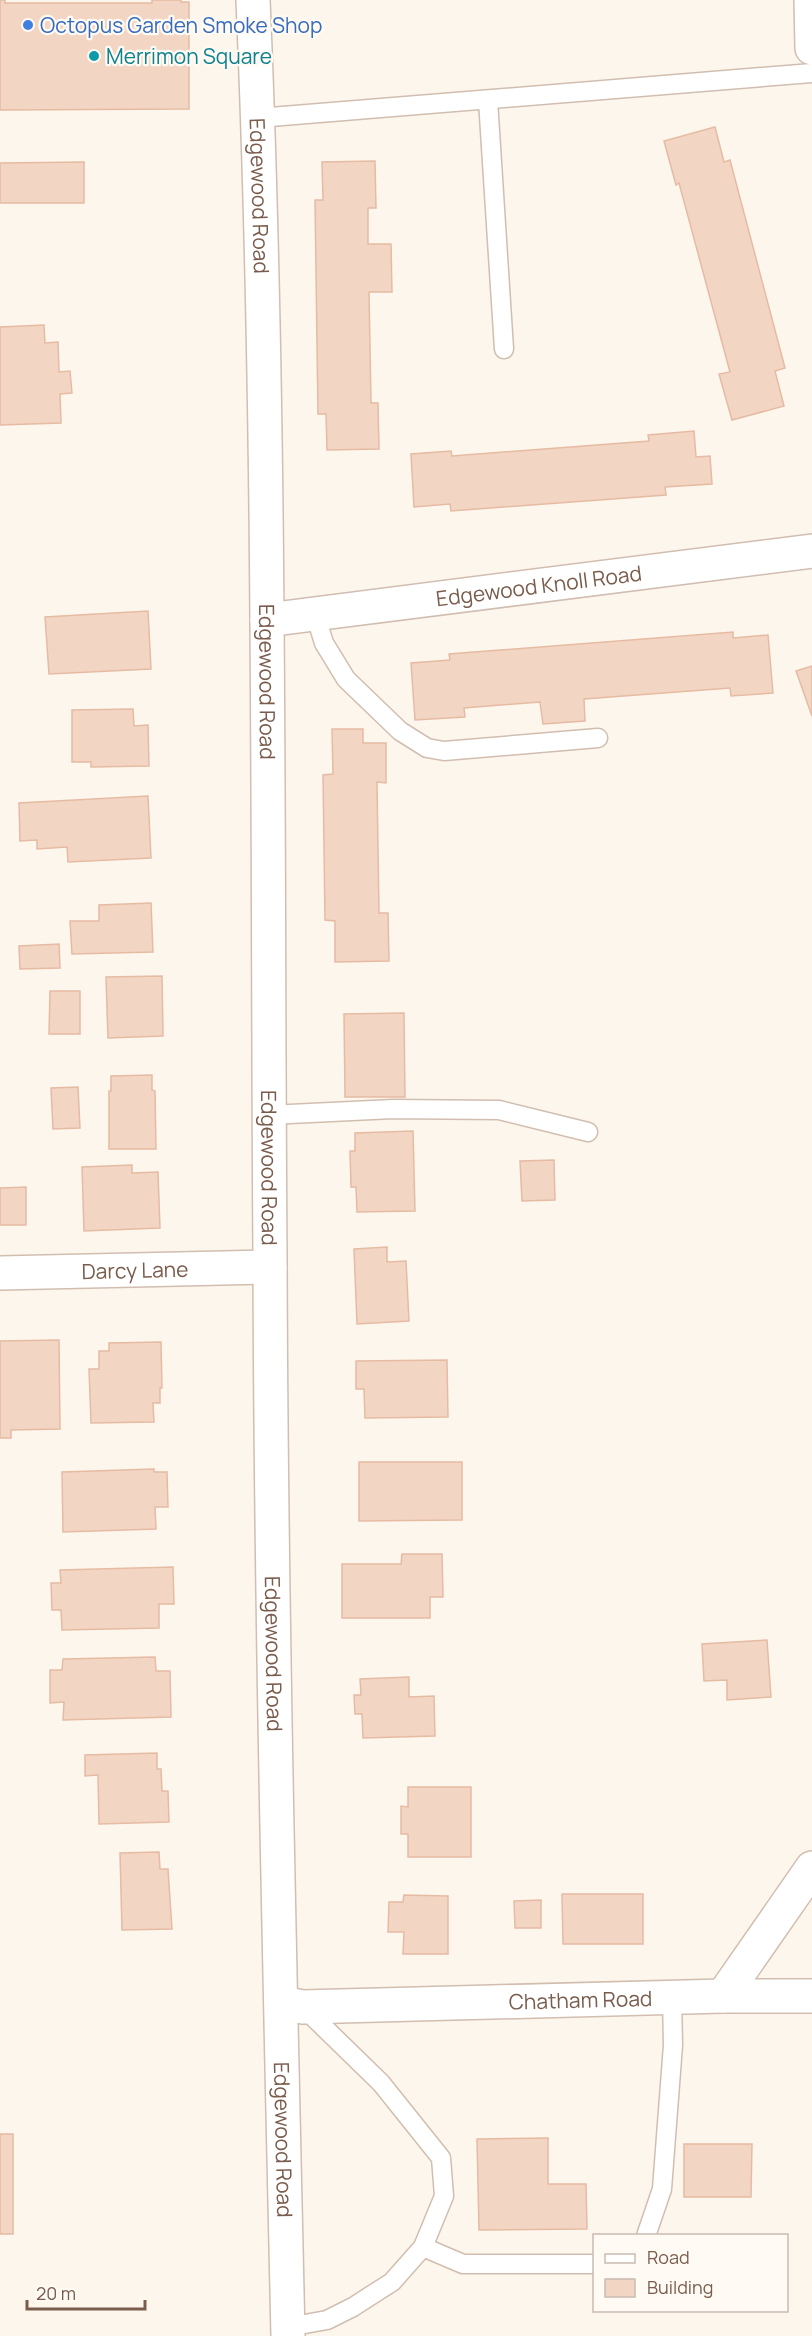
<svg xmlns="http://www.w3.org/2000/svg" width="812" height="2336" font-family="Manrope,sans-serif">
<style>
.building{fill:#f3d5c3;stroke:#e6bba3;stroke-width:1.5}
.lines{fill:none;stroke-linecap:round;stroke-linejoin:round}
.service-casing{stroke:#d1beb0;stroke-width:21}
.minor-casing{stroke:#d1beb0;stroke-width:36}
.service{stroke:#fff;stroke-width:18}
.minor{stroke:#fff;stroke-width:33}
.shop-dot{fill:#3f7fe0;stroke:#fffaf3;stroke-width:2}
.culture-dot{fill:#0f9aa8;stroke:#fffaf3;stroke-width:2}
.labels{text-anchor:middle;dominant-baseline:central;stroke-width:4.5;stroke-linejoin:round;paint-order:stroke}
.shop-label{font-size:21px;fill:#366cbe;stroke:#fffaf3;text-anchor:start}
.culture-label{font-size:21px;fill:#0d838f;stroke:#fffaf3;text-anchor:start}
.street-label{font-size:21px;fill:#7a5c4d;stroke:#fffaf3}
</style>
<rect width="100%" height="100%" fill="#fdf6ec"/>
<!-- building -->
<g class="building">
<path d="M 0,0 L 5,0 L 5,3 L 152,3 L 152,0 L 181,0 L 181,2 L 189,2 L 189,109 L 0,110 Z"/>
<path d="M 715,127 L 724,162 L 730,160 L 785,368 L 775,371 L 784,406 L 732,420 L 719,374 L 730,372 L 679,183 L 676,185 L 664,141 Z"/>
<path d="M 375,161 L 376,208 L 368,208 L 368,244 L 391,244 L 392,292 L 369,292 L 371,403 L 378,403 L 379,449 L 327,450 L 326,414 L 318,414 L 315,200 L 323,200 L 322,162 Z"/>
<path d="M 84,162 L 84,203 L 0,203 L 0,163 Z"/>
<path d="M 44,325 L 45,343 L 58,342 L 59,372 L 70,371 L 72,393 L 60,394 L 61,423 L 0,425 L 0,327 Z"/>
<path d="M 694,431 L 696,457 L 710,456 L 712,484 L 665,487 L 666,495 L 451,511 L 450,504 L 414,507 L 411,454 L 451,451 L 452,456 L 649,441 L 648,435 Z"/>
<path d="M 148,611 L 151,669 L 49,674 L 45,617 Z"/>
<path d="M 733,632 L 733,638 L 768,635 L 773,693 L 731,696 L 730,688 L 584,699 L 585,721 L 543,724 L 540,702 L 464,708 L 465,717 L 415,720 L 411,663 L 450,660 L 449,654 Z"/>
<path d="M 812,666 L 812,716 L 796,671 Z"/>
<path d="M 133,709 L 134,726 L 148,725 L 149,766 L 91,767 L 91,762 L 72,762 L 72,710 Z"/>
<path d="M 332,729 L 363,729 L 363,743 L 386,743 L 386,783 L 377,782 L 379,913 L 388,913 L 389,961 L 335,962 L 335,921 L 325,920 L 323,775 L 333,774 Z"/>
<path d="M 148,796 L 151,858 L 68,862 L 67,847 L 37,849 L 37,840 L 20,841 L 19,803 Z"/>
<path d="M 151,903 L 153,952 L 72,954 L 70,921 L 99,921 L 99,905 Z"/>
<path d="M 59,944 L 60,968 L 20,969 L 19,946 Z"/>
<path d="M 162,976 L 163,1036 L 108,1038 L 106,977 Z"/>
<path d="M 50,991 L 80,991 L 80,1034 L 49,1034 Z"/>
<path d="M 404,1013 L 405,1097 L 345,1097 L 344,1014 Z"/>
<path d="M 152,1075 L 152,1090 L 155,1091 L 156,1149 L 109,1149 L 109,1091 L 111,1091 L 111,1076 Z"/>
<path d="M 78,1087 L 80,1128 L 53,1129 L 51,1088 Z"/>
<path d="M 413,1131 L 415,1211 L 357,1212 L 356,1187 L 351,1187 L 350,1151 L 355,1151 L 355,1133 Z"/>
<path d="M 554,1160 L 555,1200 L 522,1201 L 520,1161 Z"/>
<path d="M 132,1165 L 132,1173 L 158,1172 L 160,1228 L 84,1231 L 82,1167 Z"/>
<path d="M 26,1187 L 26,1225 L 0,1225 L 0,1188 Z"/>
<path d="M 387,1247 L 387,1262 L 406,1261 L 409,1321 L 357,1324 L 354,1249 Z"/>
<path d="M 59,1340 L 60,1429 L 11,1430 L 11,1438 L 0,1438 L 0,1341 Z"/>
<path d="M 161,1342 L 162,1388 L 160,1388 L 160,1403 L 153,1403 L 154,1422 L 91,1423 L 89,1369 L 99,1369 L 99,1351 L 109,1351 L 109,1343 Z"/>
<path d="M 447,1360 L 448,1417 L 365,1418 L 364,1389 L 356,1389 L 356,1361 Z"/>
<path d="M 359,1462 L 462,1462 L 462,1520 L 359,1521 Z"/>
<path d="M 154,1469 L 154,1472 L 167,1472 L 168,1507 L 155,1507 L 156,1529 L 63,1532 L 62,1472 Z"/>
<path d="M 402,1554 L 442,1554 L 443,1597 L 430,1597 L 430,1618 L 342,1618 L 342,1564 L 401,1564 Z"/>
<path d="M 173,1567 L 174,1604 L 159,1604 L 159,1628 L 62,1630 L 61,1610 L 52,1610 L 51,1583 L 61,1583 L 60,1570 Z"/>
<path d="M 767,1640 L 771,1697 L 727,1700 L 727,1680 L 704,1681 L 702,1644 Z"/>
<path d="M 155,1657 L 156,1671 L 170,1671 L 171,1717 L 63,1720 L 64,1702 L 50,1703 L 50,1670 L 62,1670 L 63,1659 Z"/>
<path d="M 409,1677 L 409,1697 L 434,1696 L 435,1736 L 363,1738 L 362,1714 L 355,1714 L 354,1695 L 361,1695 L 360,1679 Z"/>
<path d="M 157,1753 L 157,1769 L 161,1769 L 162,1791 L 168,1791 L 169,1822 L 99,1824 L 98,1775 L 85,1776 L 85,1755 Z"/>
<path d="M 408,1787 L 471,1787 L 471,1857 L 408,1857 L 408,1834 L 401,1834 L 401,1806 L 408,1807 Z"/>
<path d="M 159,1852 L 160,1869 L 168,1869 L 172,1929 L 122,1930 L 120,1853 Z"/>
<path d="M 562,1894 L 643,1894 L 643,1944 L 563,1944 Z"/>
<path d="M 404,1895 L 448,1896 L 448,1954 L 403,1954 L 404,1932 L 388,1932 L 389,1902 L 403,1902 Z"/>
<path d="M 541,1900 L 541,1928 L 515,1928 L 514,1901 Z"/>
<rect x="0" y="2134" width="13" height="100"/>
<path d="M 548,2138 L 548,2184 L 586,2184 L 587,2229 L 479,2230 L 477,2139 Z"/>
<path d="M 684,2144 L 752,2144 L 751,2197 L 684,2197 Z"/>
</g>
<g class="lines">
<!-- service casing -->
<g class="service-casing">
<g id="service">
<path d="M 488,100 L 504,349"/>
<path d="M 258,118 L 812,73"/>
<path d="M 315,614 L 324,643 L 346,679 L 400,731 L 427,748 L 444,751 L 598,738"/>
<path d="M 269,1115 L 393,1109 L 499,1110 L 588,1132"/>
<path d="M 646,2236 L 662,2189 L 673,2045 L 672,1997"/>
<path d="M 423,2247 L 463,2264 L 594,2264"/>
<path d="M 288,2327 L 327,2320 L 353,2307 L 392,2282 L 423,2247 L 444,2196 L 441,2158 L 381,2083 L 303,2007"/>
</g>
</g>
<!-- minor casing -->
<g class="minor-casing">
<g id="minor">
<path id="s1" d="M 253,0 C 271,418 267,837 270,1256 C 271,1616 280,1976 288,2336"/>
<path d="M 811,0 L 812,48"/>
<path id="s2" d="M 267,620 L 812,551"/>
<path id="s3" d="M 0,1273 L 270,1267"/>
<path d="M 723,1996 L 812,1996"/>
<path id="s4" d="M 281,2003 L 303,2007 L 723,1996 L 812,1868"/>
</g>
</g>
<!-- service -->
<use href="#service" class="service"/>
<!-- minor -->
<use href="#minor" class="minor"/>
</g>
<!-- markers -->
<circle class="shop-dot" cx="28" cy="25" r="6"/>
<circle class="culture-dot" cx="94" cy="56" r="6"/>
<g class="labels">
<!-- shop labels -->
<g class="shop-label">
<text x="40" y="25">Octopus Garden Smoke Shop</text>
</g>
<!-- culture labels -->
<g class="culture-label">
<text x="106" y="56">Merrimon Square</text>
</g>
<!-- street labels -->
<g class="street-label">
<text stroke="none"><textPath href="#s1" startOffset="196">Edgewood Road</textPath></text>
<text stroke="none"><textPath href="#s2" startOffset="274">Edgewood Knoll Road</textPath></text>
<text stroke="none"><textPath href="#s1" startOffset="682">Edgewood Road</textPath></text>
<text stroke="none"><textPath href="#s1" startOffset="1168">Edgewood Road</textPath></text>
<text stroke="none"><textPath href="#s3" startOffset="135">Darcy Lane</textPath></text>
<text stroke="none"><textPath href="#s1" startOffset="1654">Edgewood Road</textPath></text>
<text stroke="none"><textPath href="#s4" startOffset="300">Chatham Road</textPath></text>
<text stroke="none"><textPath href="#s1" startOffset="2140">Edgewood Road</textPath></text>
</g>
</g>
<!-- legend -->
<rect x="593" y="2234" width="195" height="78" fill="#fffaf3" stroke="#cabbb1" stroke-width="1.5"/>
<rect x="605" y="2254" width="30" height="9" fill="#ffffff" stroke="#cabbb1" stroke-width="1.5"/>
<text x="647" y="2264" font-size="18" fill="#7a5c4d">Road</text>
<rect x="605" y="2279" width="30" height="18" fill="#f3d5c3" stroke="#cabbb1" stroke-width="1.5"/>
<text x="647" y="2294" font-size="18" fill="#7a5c4d">Building</text>
<!-- scale -->
<path d="M27 2300v9h118v-9" fill="none" stroke="#7a5c4d" stroke-width="3"/>
<text x="36" y="2300" font-size="18" fill="#7a5c4d" stroke="#fffaf3" stroke-width="4.5" paint-order="stroke">20 m</text>
</svg>
